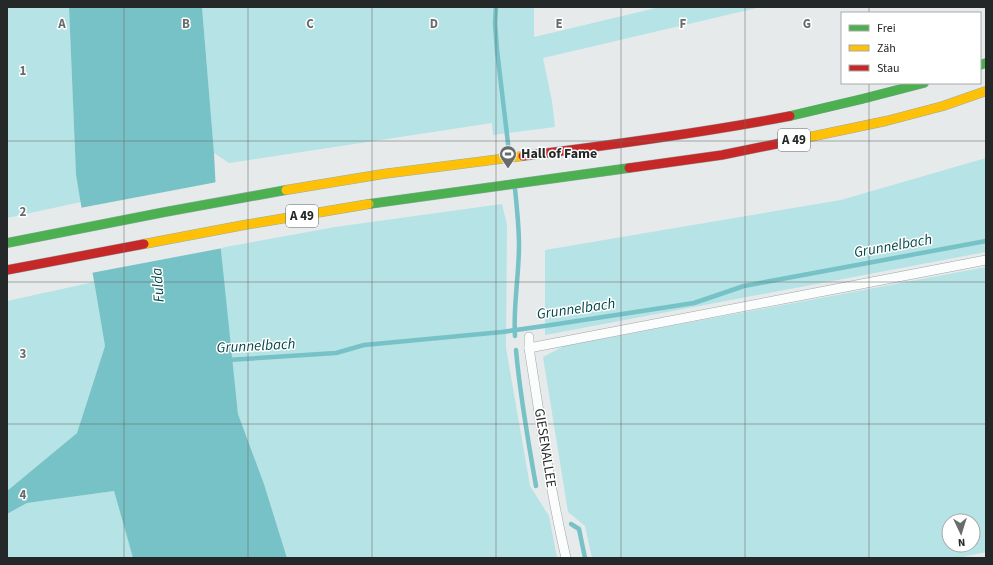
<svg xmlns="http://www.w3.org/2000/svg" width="993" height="565" font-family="'Source Sans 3',sans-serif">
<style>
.green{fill:#b6e3e5;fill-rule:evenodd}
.water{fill:#77c2c6}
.pier{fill:#e6eaea}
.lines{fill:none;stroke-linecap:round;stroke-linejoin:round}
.stream{stroke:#77c2c6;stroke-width:4.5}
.lane-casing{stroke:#a2a6a6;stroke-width:10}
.fast-casing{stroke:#96adae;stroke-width:10}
.slow-casing{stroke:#96adae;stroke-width:10}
.jam-casing{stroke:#96adae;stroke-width:10}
.lane{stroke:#fbfcfc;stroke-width:9}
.fast{stroke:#4caf50;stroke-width:9}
.slow{stroke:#ffc107;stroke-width:9}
.jam{stroke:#c62828;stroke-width:9}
.grid{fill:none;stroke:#696c6c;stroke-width:1;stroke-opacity:0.55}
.labels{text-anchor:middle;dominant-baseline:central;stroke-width:3;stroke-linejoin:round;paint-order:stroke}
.shield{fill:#fff;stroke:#666868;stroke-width:1}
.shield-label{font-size:13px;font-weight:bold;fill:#252828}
.poi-label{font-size:14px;font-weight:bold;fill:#252828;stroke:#fff;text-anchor:start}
.street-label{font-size:14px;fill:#252828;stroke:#fff}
.water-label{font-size:15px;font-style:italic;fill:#05484b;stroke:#fff}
.grid-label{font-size:13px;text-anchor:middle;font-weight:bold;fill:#696c6c;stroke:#fff;stroke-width:3;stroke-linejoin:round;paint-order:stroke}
</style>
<rect width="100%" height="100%" fill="#e6eaea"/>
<!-- green -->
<g class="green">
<path d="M 7,7 L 69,7 L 76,175 L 81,202 L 7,218 Z"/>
<path d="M 202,7 L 534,7 L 534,37 L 660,7 L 761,7 L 543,58 L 552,101 L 555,127 L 493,135 L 492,123 L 229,163 L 214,153 Z"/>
<path d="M 986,158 L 986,252 L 545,335 L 545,250 L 841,200 Z"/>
<path d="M 502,204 L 507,225 L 506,348 L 530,486 L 549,516 L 557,558 L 287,558 L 264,484 L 238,414 L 220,248 L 335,227 Z"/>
<path d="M 986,267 L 986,552 L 958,558 L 592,558 L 585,526 L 568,512 L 543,357 L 564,346 ZM 949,521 L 973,521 L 973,545 L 949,545 Z"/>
<path d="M 94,282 L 105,346 L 77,433 L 7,491 L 7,301 Z"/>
<path d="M 114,491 L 133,558 L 7,558 L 7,514 L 27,503 Z"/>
</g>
<!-- water -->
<path class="water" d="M 69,7 L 202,7 L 214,153 L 217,212 L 238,414 L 264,484 L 287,558 L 133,558 L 114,491 L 27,503 L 7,514 L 7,491 L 77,433 L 105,346 L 76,175 Z"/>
<!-- pier -->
<path class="pier" d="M 217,182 L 219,212 L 223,248 L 91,273 L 80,208 Z"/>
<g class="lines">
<!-- stream -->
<g class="stream">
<path d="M 496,7 L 495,23 L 497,50 L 509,152"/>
<path d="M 515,189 C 517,208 519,227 519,245 C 519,276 513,306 515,336"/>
<path d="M 516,350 C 520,396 528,441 536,486"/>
<path d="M 227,360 L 336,353 L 364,345 L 502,332 L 551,325 L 694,303 L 744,286 L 986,241"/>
<path d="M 571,524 L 579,529 L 585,558"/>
</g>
<!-- lane casing -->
<g class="lane-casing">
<g id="lane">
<path d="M 529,337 L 529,348 C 540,418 550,489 566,558"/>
<path d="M 529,348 L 986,260"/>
</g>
</g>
<!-- fast casing -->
<g class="fast-casing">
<g id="fast">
<path d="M 980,65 L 986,63"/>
<path d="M 790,116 L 862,99 L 924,83"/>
<path d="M 369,204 L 629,168"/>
<path d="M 7,243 L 165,212 L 286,190"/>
</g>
</g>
<!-- slow casing -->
<g class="slow-casing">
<g id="slow">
<path d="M 781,143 L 886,121 L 943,106 L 986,91"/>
<path d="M 286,190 L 383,174 L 523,156"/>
<path d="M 144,244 L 244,225 L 369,204"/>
</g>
</g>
<!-- jam casing -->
<g class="jam-casing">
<g id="jam">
<path d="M 523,156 C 612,145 702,133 790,116"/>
<path d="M 629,168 L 722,155 L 781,143"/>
<path d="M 7,270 L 144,244"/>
</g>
</g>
<!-- lane -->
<use href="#lane" class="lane"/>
<!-- fast -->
<use href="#fast" class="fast"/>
<!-- slow -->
<use href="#slow" class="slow"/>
<!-- jam -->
<use href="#jam" class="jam"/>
</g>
<!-- grid -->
<path class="grid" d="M 124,7 L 124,558M 248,7 L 248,558M 372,7 L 372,558M 496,7 L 496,558M 621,7 L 621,558M 745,7 L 745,558M 869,7 L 869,13M 869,83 L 869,558M 7,141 L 986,141M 7,282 L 986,282M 7,424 L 986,424"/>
<!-- icons -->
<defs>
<g id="stadium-pin" transform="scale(0.9)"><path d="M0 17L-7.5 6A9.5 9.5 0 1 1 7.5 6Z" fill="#696c6c" stroke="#fff"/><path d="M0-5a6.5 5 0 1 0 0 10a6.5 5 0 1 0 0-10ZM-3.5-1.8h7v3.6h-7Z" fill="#fff"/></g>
</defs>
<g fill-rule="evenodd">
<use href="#stadium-pin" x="508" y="154"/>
</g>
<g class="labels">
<!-- shield labels -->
<g class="shield">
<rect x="778" y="129" width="32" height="22" rx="3"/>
<rect x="286" y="205" width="32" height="22" rx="3"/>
</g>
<g class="shield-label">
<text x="794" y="140">A 49</text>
<text x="302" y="216">A 49</text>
</g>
<!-- poi labels -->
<g class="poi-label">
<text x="521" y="154">Hall of Fame</text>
</g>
<!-- street labels -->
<g class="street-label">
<text transform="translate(545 448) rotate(81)">GIESENALLEE</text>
</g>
<!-- water labels -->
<g class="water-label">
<text transform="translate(893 246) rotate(-10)">Grunnelbach</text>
<text transform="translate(158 285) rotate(-94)">Fulda</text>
<text transform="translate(576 309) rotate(-8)">Grunnelbach</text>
<text transform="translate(256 346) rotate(-3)">Grunnelbach</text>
</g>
</g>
<g class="grid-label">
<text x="62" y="28">A</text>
<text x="186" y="28">B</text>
<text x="310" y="28">C</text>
<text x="434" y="28">D</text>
<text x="559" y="28">E</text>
<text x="683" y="28">F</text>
<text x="807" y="28">G</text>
<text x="23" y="75">1</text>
<text x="23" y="216">2</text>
<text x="23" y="358">3</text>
<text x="23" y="499">4</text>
</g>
<!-- border -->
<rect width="993" height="565" fill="none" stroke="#252828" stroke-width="16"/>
<!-- legend -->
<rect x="841" y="12" width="140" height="72" fill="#ffffff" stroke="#a8a9a9"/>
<rect x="849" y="25" width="20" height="6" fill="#4caf50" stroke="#a8a9a9"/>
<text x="877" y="32" font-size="12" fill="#252828">Frei</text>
<rect x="849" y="45" width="20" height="6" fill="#ffc107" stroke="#a8a9a9"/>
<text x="877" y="52" font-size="12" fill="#252828">Zäh</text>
<rect x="849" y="65" width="20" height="6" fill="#c62828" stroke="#a8a9a9"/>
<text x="877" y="72" font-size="12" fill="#252828">Stau</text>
<!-- north arrow -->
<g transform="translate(961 533) rotate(176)"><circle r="19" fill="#ffffff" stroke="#a8a9a9"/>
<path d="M0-3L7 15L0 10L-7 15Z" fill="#696c6c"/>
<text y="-6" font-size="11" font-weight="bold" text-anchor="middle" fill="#252828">N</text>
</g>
</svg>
